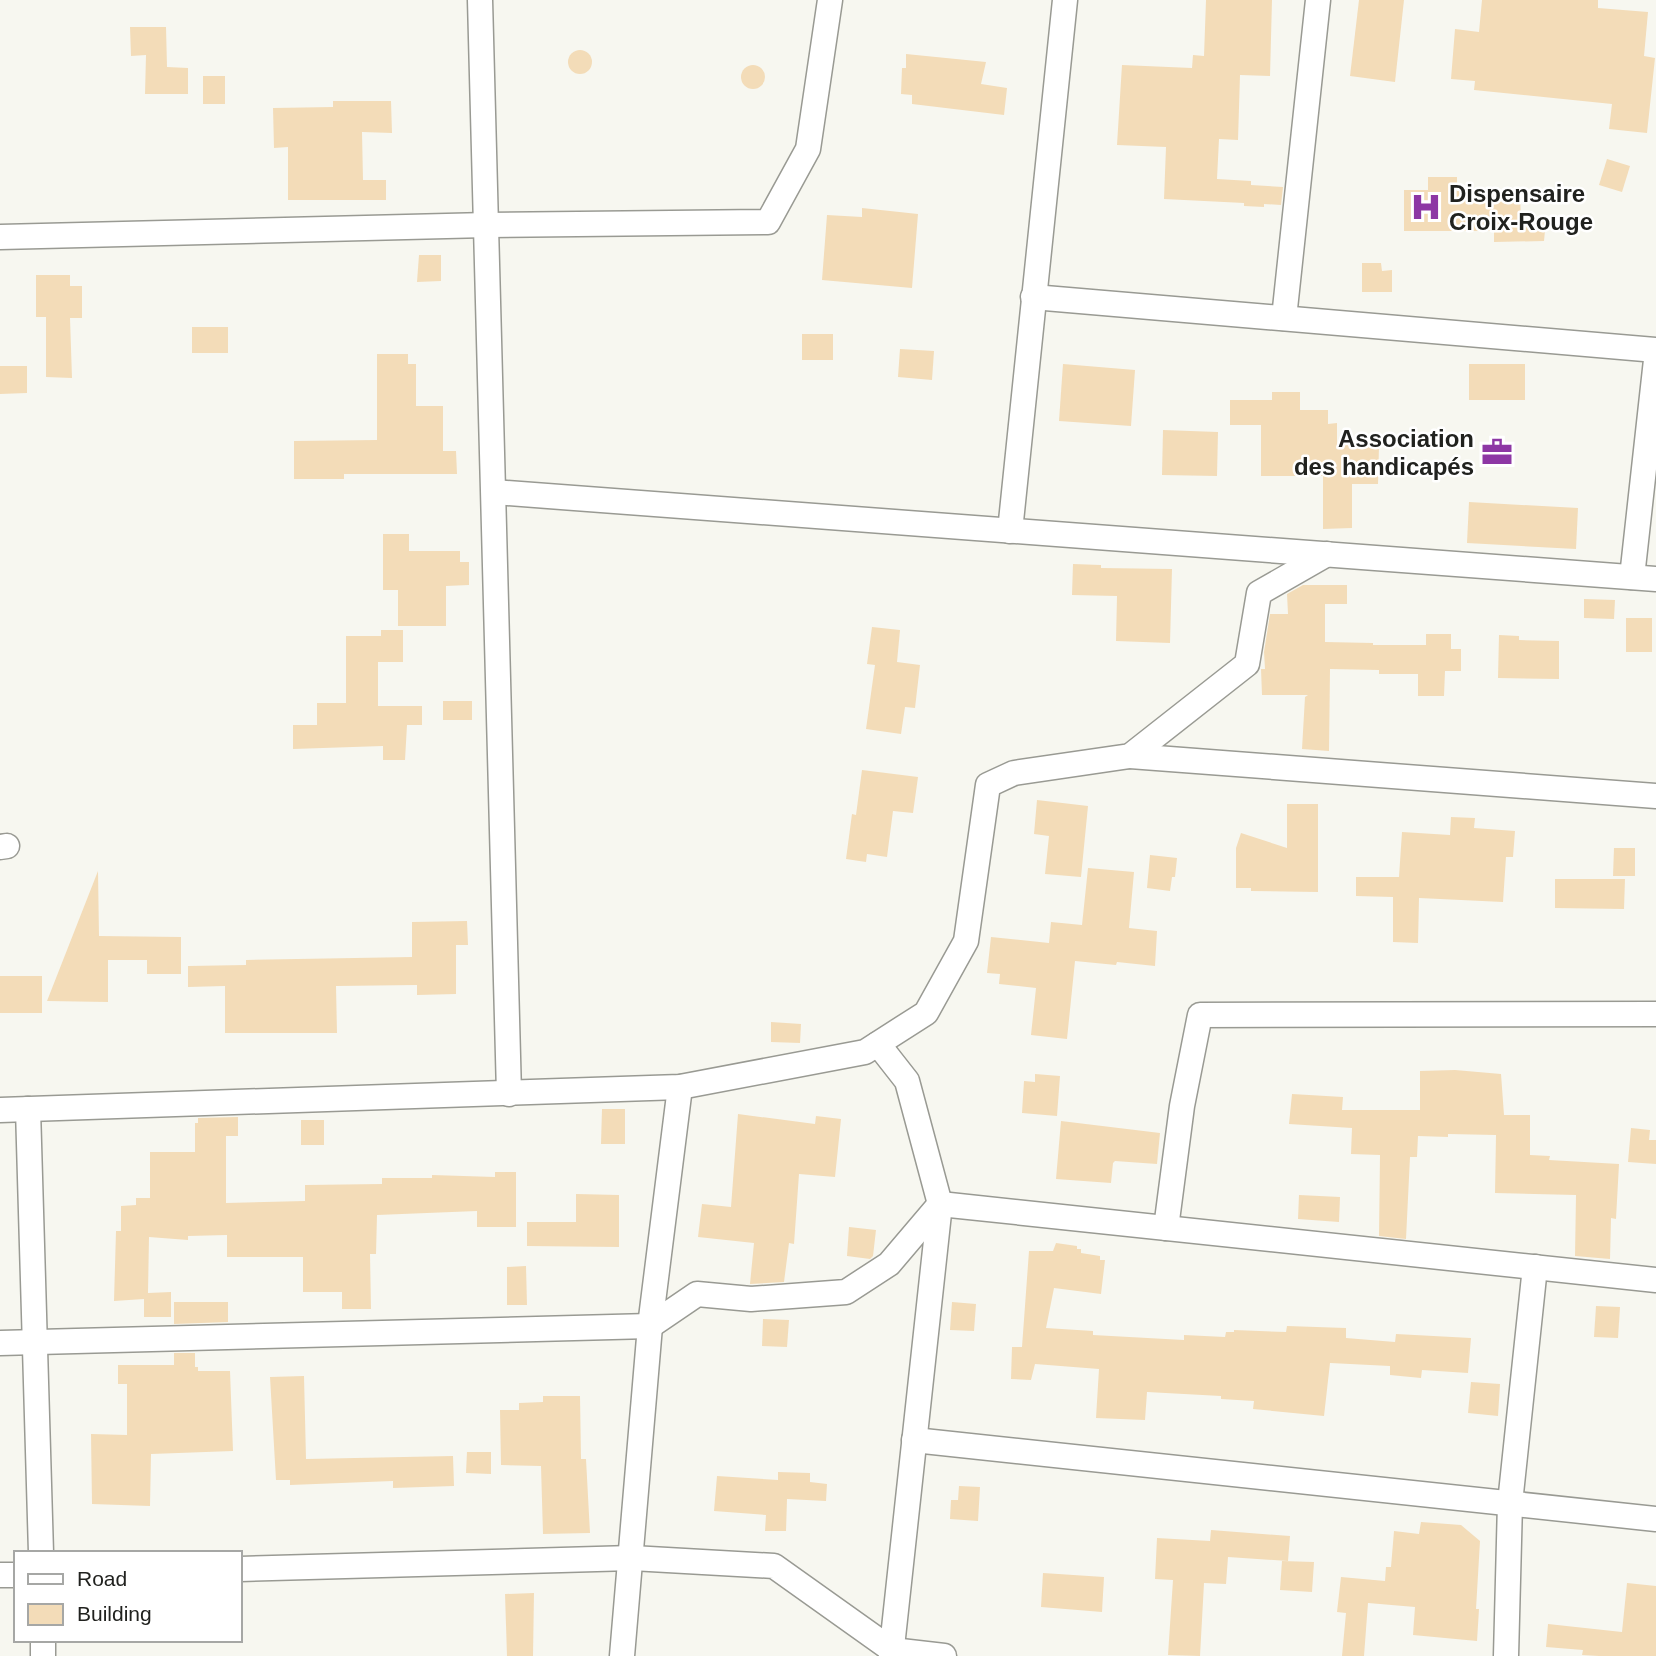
<svg xmlns="http://www.w3.org/2000/svg" width="1656" height="1656" font-family="Arial,sans-serif">
<style>
.building{fill:#f3dcb8}
.lines{fill:none;stroke-linecap:round;stroke-linejoin:round}
.minor-casing{stroke:#999a93;stroke-width:27}
.minor{stroke:#fff;stroke-width:24}
.labels{text-anchor:middle;dominant-baseline:central;stroke-width:5;stroke-linejoin:round;paint-order:stroke}
.poi-label{font-size:24px;font-weight:bold;fill:#21221f;stroke:#fff;text-anchor:start}
</style>
<rect width="100%" height="100%" fill="#f7f7f0"/>
<!-- building -->
<g class="building">
<path d="M 1206,0 L 1272,0 L 1270,76 L 1240,75 L 1238,140 L 1219,139 L 1217,179 L 1251,181 L 1251,185 L 1283,187 L 1281,205 L 1264,204 L 1264,207 L 1244,206 L 1244,203 L 1164,199 L 1166,147 L 1117,145 L 1122,65 L 1192,68 L 1193,55 L 1204,56 Z"/>
<path d="M 1359,0 L 1404,0 L 1395,82 L 1350,76 Z"/>
<path d="M 1482,0 L 1598,0 L 1598,8 L 1648,12 L 1644,56 L 1655,58 L 1647,133 L 1609,129 L 1612,104 L 1474,90 L 1475,81 L 1451,79 L 1455,29 L 1479,32 Z"/>
<path d="M 130,27 L 166,27 L 167,67 L 188,68 L 188,94 L 145,94 L 146,55 L 131,56 Z"/>
<circle cx="580" cy="62" r="12"/>
<path d="M 906,54 L 986,62 L 981,84 L 1007,88 L 1004,115 L 912,104 L 912,95 L 901,94 L 902,68 L 906,68 Z"/>
<circle cx="753" cy="77" r="12"/>
<rect x="203" y="76" width="22" height="28"/>
<path d="M 333,101 L 391,101 L 392,133 L 362,132 L 363,180 L 386,180 L 386,200 L 288,200 L 288,147 L 274,148 L 273,108 L 333,107 Z"/>
<path d="M 1607,159 L 1630,166 L 1622,192 L 1599,185 Z"/>
<path d="M 1428,177 L 1457,177 L 1457,191 L 1476,191 L 1476,195 L 1520,194 L 1521,220 L 1546,220 L 1544,241 L 1494,242 L 1494,231 L 1404,231 L 1404,190 L 1428,190 Z"/>
<path d="M 862,208 L 918,214 L 912,288 L 822,280 L 827,215 L 862,217 Z"/>
<path d="M 419,255 L 441,255 L 441,281 L 417,282 Z"/>
<path d="M 1362,263 L 1381,263 L 1382,271 L 1392,270 L 1392,292 L 1362,292 Z"/>
<path d="M 36,275 L 70,275 L 70,286 L 82,286 L 82,318 L 70,318 L 72,378 L 46,377 L 46,317 L 36,317 Z"/>
<rect x="192" y="327" width="36" height="26"/>
<rect x="802" y="334" width="31" height="26"/>
<path d="M 900,349 L 934,351 L 932,380 L 898,377 Z"/>
<path d="M 377,354 L 408,354 L 408,364 L 416,364 L 416,406 L 443,406 L 443,451 L 456,451 L 457,474 L 344,474 L 344,479 L 294,479 L 294,441 L 377,440 Z"/>
<path d="M 1063,364 L 1135,370 L 1131,426 L 1059,421 Z"/>
<rect x="1469" y="364" width="56" height="36"/>
<path d="M 0,366 L 27,366 L 27,393 L 0,394 Z"/>
<path d="M 1272,392 L 1300,392 L 1300,410 L 1328,410 L 1328,424 L 1337,423 L 1337,445 L 1379,446 L 1378,484 L 1352,484 L 1352,528 L 1323,529 L 1323,476 L 1261,476 L 1261,425 L 1230,425 L 1230,400 L 1272,400 Z"/>
<path d="M 1163,430 L 1218,432 L 1217,476 L 1162,475 Z"/>
<path d="M 1469,502 L 1578,508 L 1576,549 L 1467,543 Z"/>
<path d="M 383,534 L 409,534 L 409,551 L 460,551 L 460,562 L 469,562 L 469,585 L 446,586 L 446,626 L 398,626 L 398,590 L 383,590 Z"/>
<path d="M 1073,564 L 1101,565 L 1101,568 L 1172,569 L 1170,643 L 1116,641 L 1117,596 L 1072,595 Z"/>
<path d="M 1303,585 L 1347,585 L 1347,604 L 1325,604 L 1325,642 L 1373,643 L 1373,645 L 1426,645 L 1426,634 L 1451,634 L 1451,649 L 1461,649 L 1461,671 L 1445,671 L 1444,696 L 1418,696 L 1418,674 L 1379,674 L 1379,670 L 1330,669 L 1329,751 L 1302,749 L 1305,697 L 1308,695 L 1262,695 L 1261,669 L 1265,669 L 1264,652 L 1270,614 L 1288,614 L 1287,594 Z"/>
<path d="M 1584,599 L 1615,600 L 1614,619 L 1584,618 Z"/>
<rect x="1626" y="618" width="26" height="34"/>
<path d="M 872,627 L 900,630 L 897,662 L 920,665 L 915,708 L 905,707 L 901,734 L 866,729 L 875,665 L 867,664 Z"/>
<path d="M 381,630 L 403,630 L 403,662 L 378,662 L 378,706 L 422,706 L 422,725 L 407,725 L 405,760 L 383,760 L 383,746 L 293,749 L 293,725 L 317,725 L 317,703 L 346,703 L 346,636 L 381,636 Z"/>
<path d="M 1499,635 L 1519,636 L 1519,640 L 1559,641 L 1559,679 L 1498,678 Z"/>
<rect x="443" y="701" width="29" height="19"/>
<path d="M 862,770 L 918,777 L 913,813 L 893,811 L 887,857 L 867,854 L 866,862 L 846,859 L 852,814 L 856,815 Z"/>
<path d="M 1037,800 L 1088,806 L 1081,877 L 1045,874 L 1049,836 L 1034,834 Z"/>
<path d="M 1287,804 L 1318,804 L 1318,892 L 1251,891 L 1251,888 L 1236,888 L 1236,848 L 1241,833 L 1287,848 Z"/>
<path d="M 1451,817 L 1475,818 L 1474,828 L 1515,831 L 1513,857 L 1506,857 L 1503,902 L 1419,898 L 1418,943 L 1393,942 L 1393,897 L 1356,896 L 1356,877 L 1399,877 L 1402,832 L 1450,835 Z"/>
<path d="M 1614,848 L 1635,848 L 1635,876 L 1613,876 Z"/>
<path d="M 1150,855 L 1177,858 L 1175,877 L 1172,877 L 1170,891 L 1147,888 Z"/>
<path d="M 1088,868 L 1134,872 L 1129,928 L 1157,931 L 1155,966 L 1117,962 L 1116,965 L 1075,961 L 1067,1039 L 1031,1035 L 1036,988 L 999,984 L 1000,974 L 987,973 L 991,937 L 1049,943 L 1051,922 L 1082,925 Z"/>
<path d="M 98,871 L 99,936 L 181,937 L 181,974 L 147,974 L 147,960 L 108,960 L 108,1002 L 47,1001 Z"/>
<path d="M 1555,879 L 1625,879 L 1624,909 L 1555,908 Z"/>
<path d="M 467,921 L 468,945 L 456,945 L 456,994 L 417,995 L 417,985 L 336,986 L 337,1033 L 225,1033 L 225,986 L 188,987 L 188,966 L 246,965 L 246,960 L 412,957 L 412,922 Z"/>
<rect x="0" y="976" width="42" height="37"/>
<path d="M 771,1022 L 801,1024 L 800,1043 L 771,1042 Z"/>
<path d="M 1455,1070 L 1501,1074 L 1504,1115 L 1530,1115 L 1530,1155 L 1550,1156 L 1549,1160 L 1619,1164 L 1616,1219 L 1611,1218 L 1610,1259 L 1575,1256 L 1576,1195 L 1495,1193 L 1496,1135 L 1448,1134 L 1448,1137 L 1418,1136 L 1417,1157 L 1410,1157 L 1406,1239 L 1379,1236 L 1380,1155 L 1351,1154 L 1352,1128 L 1289,1124 L 1292,1094 L 1343,1097 L 1342,1110 L 1420,1110 L 1420,1071 Z"/>
<path d="M 1035,1074 L 1060,1076 L 1057,1116 L 1022,1113 L 1024,1081 L 1035,1082 Z"/>
<path d="M 602,1109 L 625,1109 L 625,1144 L 601,1144 Z"/>
<path d="M 738,1114 L 815,1124 L 816,1116 L 841,1119 L 835,1177 L 799,1174 L 794,1244 L 789,1243 L 784,1282 L 750,1284 L 754,1243 L 698,1237 L 702,1204 L 731,1207 Z"/>
<path d="M 238,1117 L 238,1136 L 226,1136 L 226,1203 L 305,1201 L 305,1185 L 382,1184 L 382,1178 L 432,1178 L 432,1175 L 495,1177 L 495,1172 L 516,1172 L 516,1227 L 477,1227 L 477,1211 L 377,1215 L 376,1254 L 370,1254 L 371,1309 L 342,1309 L 342,1292 L 303,1292 L 303,1257 L 227,1257 L 227,1235 L 188,1236 L 188,1240 L 149,1237 L 148,1293 L 171,1292 L 171,1317 L 144,1317 L 144,1299 L 114,1301 L 116,1231 L 121,1231 L 121,1206 L 136,1205 L 136,1198 L 150,1198 L 150,1152 L 195,1152 L 195,1123 L 198,1123 L 198,1118 Z"/>
<rect x="301" y="1120" width="23" height="25"/>
<path d="M 1061,1121 L 1160,1133 L 1157,1164 L 1115,1161 L 1113,1163 L 1111,1183 L 1056,1179 Z"/>
<path d="M 1631,1128 L 1650,1130 L 1649,1140 L 1656,1140 L 1656,1164 L 1628,1162 Z"/>
<path d="M 576,1194 L 619,1195 L 619,1247 L 527,1246 L 527,1222 L 576,1222 Z"/>
<path d="M 1299,1195 L 1340,1197 L 1339,1222 L 1298,1219 Z"/>
<path d="M 849,1227 L 876,1230 L 873,1256 L 870,1259 L 847,1256 Z"/>
<path d="M 1056,1243 L 1077,1246 L 1077,1249 L 1081,1249 L 1081,1253 L 1100,1256 L 1100,1260 L 1105,1260 L 1101,1294 L 1054,1288 L 1046,1328 L 1093,1331 L 1093,1335 L 1184,1340 L 1184,1335 L 1225,1337 L 1226,1332 L 1234,1332 L 1234,1330 L 1286,1332 L 1287,1326 L 1346,1328 L 1346,1338 L 1395,1342 L 1396,1334 L 1471,1338 L 1468,1373 L 1422,1370 L 1421,1378 L 1390,1375 L 1390,1366 L 1330,1363 L 1324,1416 L 1253,1409 L 1254,1401 L 1221,1399 L 1221,1396 L 1147,1392 L 1145,1420 L 1096,1418 L 1099,1369 L 1035,1364 L 1031,1380 L 1011,1379 L 1012,1347 L 1022,1347 L 1029,1251 L 1053,1251 Z"/>
<path d="M 526,1266 L 527,1305 L 507,1305 L 507,1267 Z"/>
<path d="M 174,1302 L 228,1302 L 228,1322 L 174,1324 Z"/>
<path d="M 952,1302 L 976,1304 L 974,1331 L 950,1330 Z"/>
<path d="M 1596,1306 L 1620,1307 L 1618,1338 L 1594,1337 Z"/>
<path d="M 763,1319 L 789,1320 L 787,1347 L 762,1346 Z"/>
<path d="M 174,1353 L 195,1353 L 195,1367 L 198,1367 L 198,1371 L 230,1371 L 233,1451 L 151,1454 L 150,1506 L 92,1504 L 91,1434 L 127,1435 L 127,1384 L 118,1384 L 118,1365 L 174,1365 Z"/>
<path d="M 304,1376 L 306,1459 L 453,1456 L 454,1486 L 393,1488 L 393,1481 L 290,1485 L 290,1480 L 276,1480 L 270,1377 Z"/>
<path d="M 1471,1382 L 1500,1384 L 1498,1416 L 1468,1413 Z"/>
<path d="M 543,1396 L 580,1396 L 581,1459 L 586,1459 L 590,1533 L 543,1534 L 541,1466 L 501,1465 L 500,1410 L 519,1410 L 519,1403 L 543,1402 Z"/>
<path d="M 467,1452 L 491,1452 L 491,1474 L 466,1473 Z"/>
<path d="M 778,1472 L 810,1473 L 810,1482 L 827,1484 L 826,1501 L 787,1499 L 786,1531 L 765,1531 L 766,1515 L 714,1511 L 717,1476 L 778,1480 Z"/>
<path d="M 959,1486 L 980,1487 L 978,1521 L 950,1519 L 951,1500 L 958,1500 Z"/>
<path d="M 1421,1522 L 1461,1525 L 1480,1541 L 1476,1609 L 1479,1609 L 1477,1641 L 1413,1635 L 1415,1607 L 1368,1603 L 1364,1656 L 1342,1656 L 1346,1613 L 1337,1612 L 1341,1577 L 1385,1581 L 1386,1567 L 1391,1567 L 1394,1531 L 1419,1534 Z"/>
<path d="M 1211,1530 L 1290,1536 L 1288,1561 L 1228,1557 L 1226,1584 L 1204,1583 L 1200,1656 L 1168,1655 L 1173,1580 L 1155,1579 L 1157,1538 L 1210,1541 Z"/>
<path d="M 1282,1561 L 1314,1562 L 1312,1592 L 1280,1590 Z"/>
<path d="M 1043,1573 L 1104,1577 L 1102,1612 L 1041,1607 Z"/>
<path d="M 1627,1583 L 1656,1586 L 1656,1656 L 1599,1656 L 1582,1655 L 1583,1650 L 1546,1647 L 1548,1624 L 1622,1632 Z"/>
<path d="M 534,1593 L 533,1656 L 507,1656 L 505,1594 Z"/>
</g>
<g class="lines">
<!-- minor casing -->
<g class="minor-casing">
<g id="minor">
<path d="M 480,0 L 509,1094"/>
<path d="M 0,237 L 487,225 L 768,222 L 808,149 L 830,0"/>
<path d="M 1033,297 L 1656,350"/>
<path d="M 1284,318 L 1318,0"/>
<path d="M 494,492 L 1656,579"/>
<path d="M 1010,531 L 1065,0"/>
<path d="M 1632,577 L 1656,360"/>
<path d="M 1130,756 L 1656,796"/>
<path d="M 0,847 L 7,846"/>
<path d="M 878,1044 L 907,1081 L 940,1204 L 891,1656"/>
<path d="M 28,1109 L 41,1553"/>
<path d="M 0,1110 L 680,1087 L 865,1052 L 926,1013 L 966,941 L 988,785 L 1014,773 L 1130,756 L 1247,664 L 1259,593 L 1327,554"/>
<path d="M 940,1204 L 1656,1280"/>
<path d="M 1166,1228 L 1182,1106 L 1200,1015 L 1656,1014"/>
<path d="M 0,1343 L 650,1326 L 697,1294 L 751,1299 L 846,1292 L 889,1264 L 940,1204"/>
<path d="M 914,1440 L 1656,1519"/>
<path d="M 240,1569 L 632,1558 L 774,1566 L 892,1650 L 944,1656"/>
<path d="M 0,1575 L 16,1575"/>
<path d="M 43,1640 L 43,1656"/>
<path d="M 622,1656 L 650,1326 L 680,1087"/>
<path d="M 1506,1656 L 1510,1503 L 1535,1267"/>
</g>
</g>
<!-- minor -->
<use href="#minor" class="minor"/>
</g>
<!-- icons -->
<defs>
<g id="hospital-bare" transform="scale(2.415)"><path d="M-5-5h3v3.5h4V-5h3V5h-3V1.5h-4V5h-3Z" fill="#8d37a4" stroke="#fff" stroke-width="2.5" paint-order="stroke"/></g>
<g id="office-bare" transform="scale(2.415)"><path d="M-6-3h4V-5.5h4V-3h4V5H-6ZM-1-4.5V-3h2v-1.5ZM-6 0V1H6V0Z" fill="#8d37a4" stroke="#fff" stroke-width="2.5" paint-order="stroke"/></g>
</defs>
<g fill-rule="evenodd">
<use href="#hospital-bare" x="1426" y="207"/>
<use href="#office-bare" x="1497" y="452"/>
</g>
<g class="labels">
<!-- poi labels -->
<g class="poi-label">
<text x="1449" y="193">Dispensaire<tspan x="1449" dy="28">Croix-Rouge</tspan></text>
<text x="1474" y="438" text-anchor="end">Association<tspan x="1474" dy="28">des handicapés</tspan></text>
</g>
</g>
<!-- legend -->
<rect x="14" y="1551" width="228" height="91" fill="#ffffff" stroke="#a6a7a5" stroke-width="2"/>
<rect x="28" y="1574" width="35" height="10" fill="#ffffff" stroke="#a6a7a5" stroke-width="2"/>
<text x="77" y="1586" font-size="21" fill="#21221f">Road</text>
<rect x="28" y="1604" width="35" height="21" fill="#f3dcb8" stroke="#a6a7a5" stroke-width="2"/>
<text x="77" y="1621" font-size="21" fill="#21221f">Building</text>
</svg>
